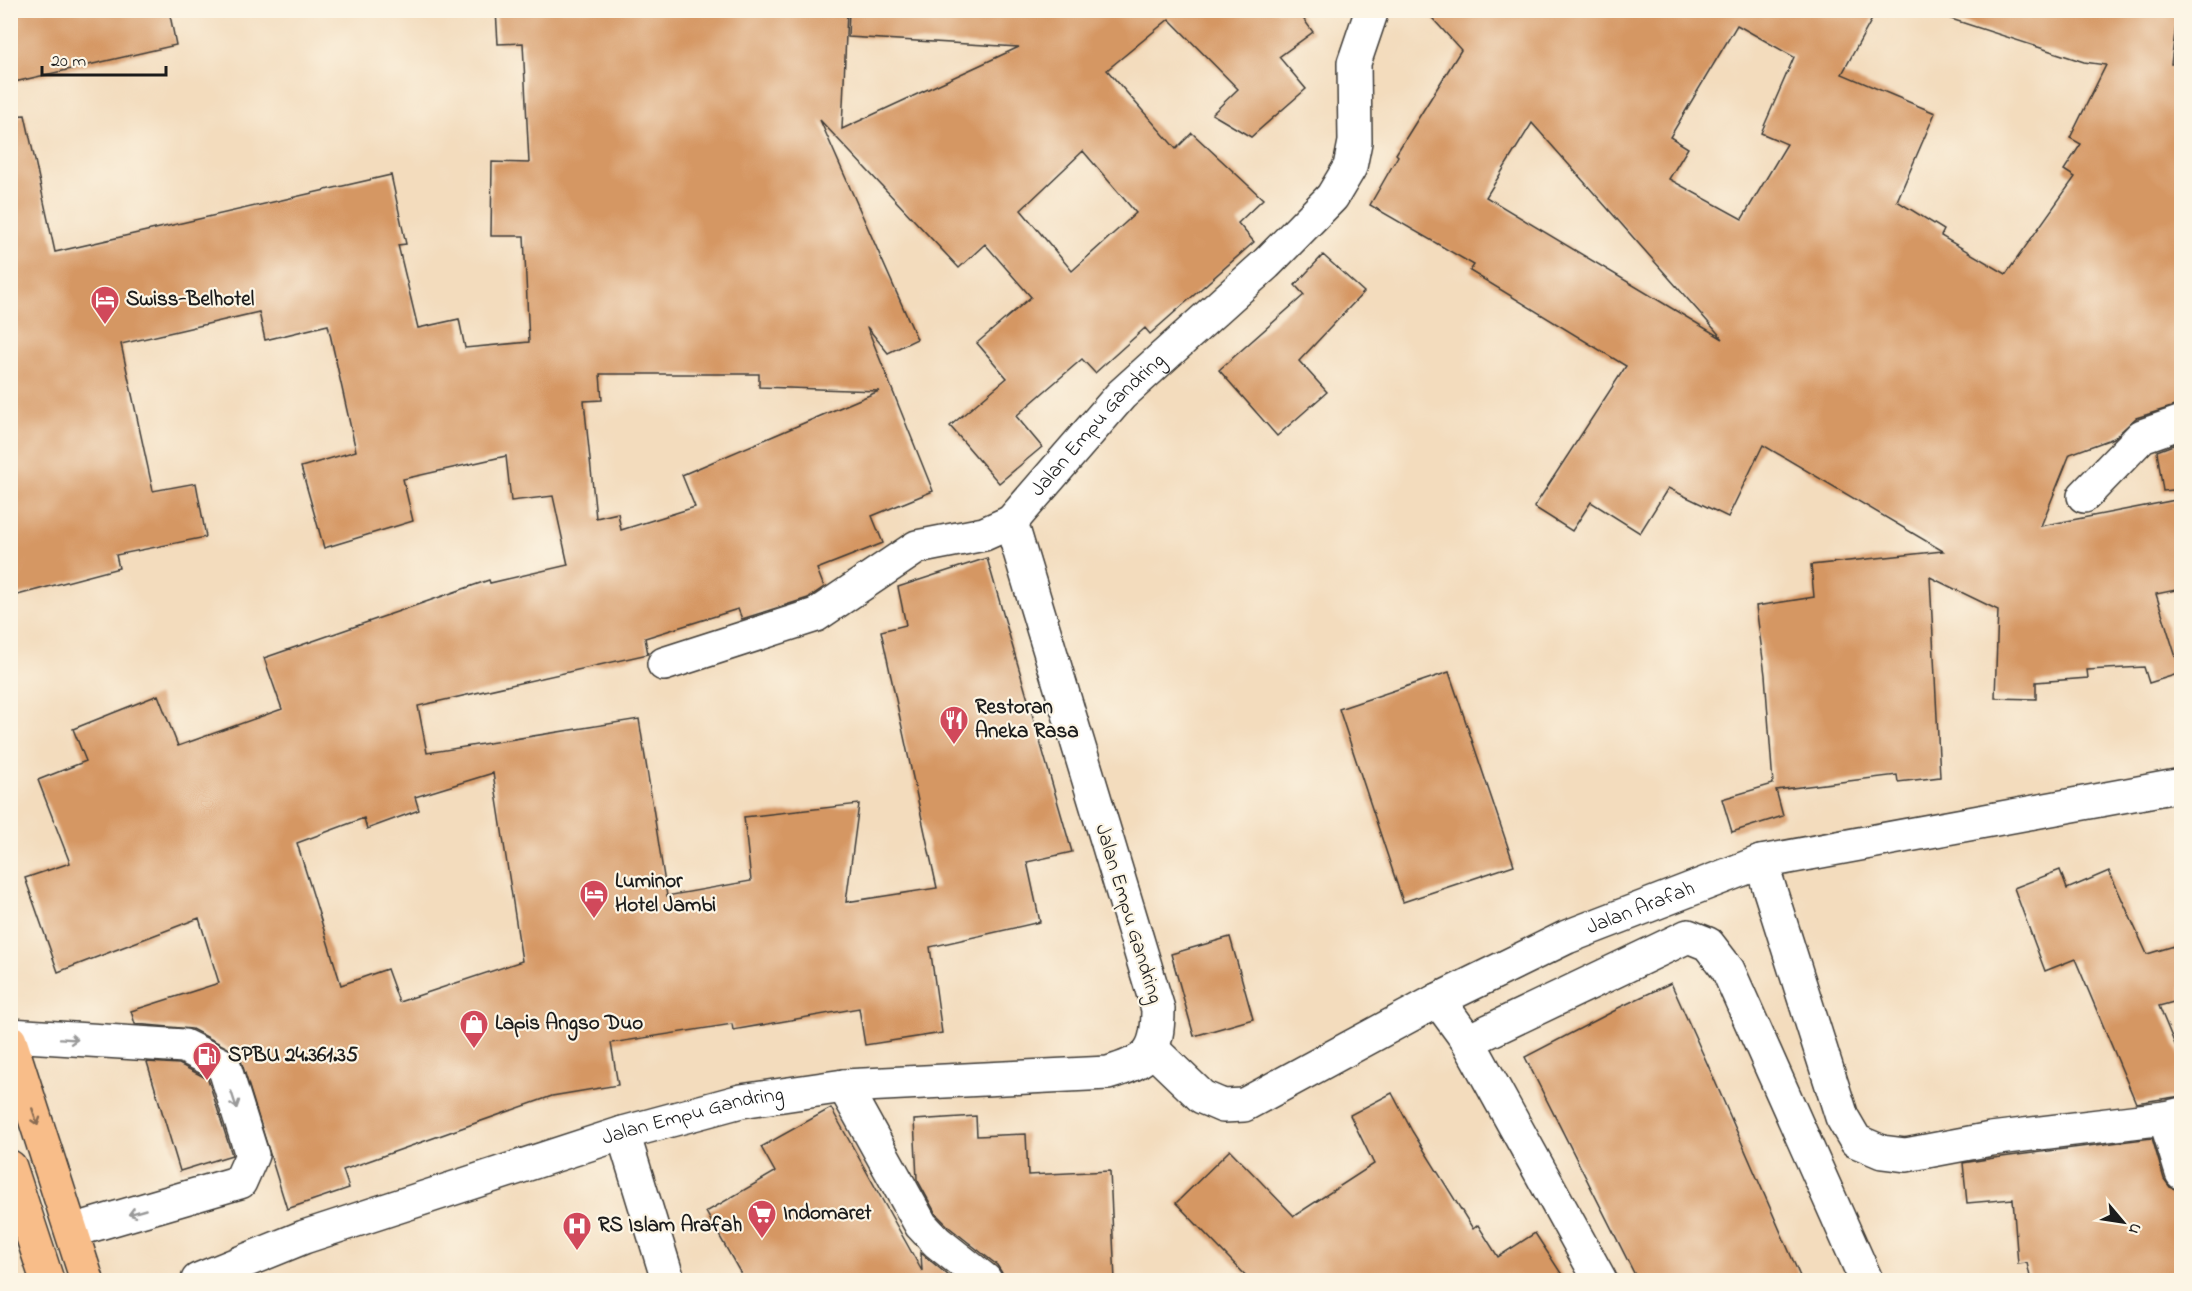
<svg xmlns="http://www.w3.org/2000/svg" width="2192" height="1291" font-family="'Indie Flower',sans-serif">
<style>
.building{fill:#d59763;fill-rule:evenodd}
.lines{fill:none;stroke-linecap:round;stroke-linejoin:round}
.minor-casing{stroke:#3c3934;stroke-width:36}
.major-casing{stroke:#3c3934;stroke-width:36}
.minor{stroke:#fff;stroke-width:33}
.major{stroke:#f8bd89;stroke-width:33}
.oneway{stroke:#999}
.oneway2{stroke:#8a6c52}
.labels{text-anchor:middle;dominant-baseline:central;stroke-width:4.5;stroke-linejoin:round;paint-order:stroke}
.poi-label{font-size:21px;font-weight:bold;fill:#1c1c1c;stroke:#fcf5e5;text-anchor:start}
.street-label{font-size:21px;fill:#1c1c1c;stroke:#fcf5e5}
</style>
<rect width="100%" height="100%" fill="#fcf5e5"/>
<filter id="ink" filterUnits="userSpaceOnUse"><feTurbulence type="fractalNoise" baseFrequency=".0167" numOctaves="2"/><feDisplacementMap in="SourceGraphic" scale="12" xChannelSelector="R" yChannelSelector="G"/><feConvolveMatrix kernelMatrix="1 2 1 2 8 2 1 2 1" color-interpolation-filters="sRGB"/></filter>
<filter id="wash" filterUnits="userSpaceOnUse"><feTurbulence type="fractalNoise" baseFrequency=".008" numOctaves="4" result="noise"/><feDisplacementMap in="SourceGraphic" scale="24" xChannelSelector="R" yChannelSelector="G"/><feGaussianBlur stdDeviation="1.35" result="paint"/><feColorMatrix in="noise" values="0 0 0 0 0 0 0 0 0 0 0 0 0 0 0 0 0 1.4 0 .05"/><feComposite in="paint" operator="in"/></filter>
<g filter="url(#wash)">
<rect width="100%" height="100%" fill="#f3dcbd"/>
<g id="blocks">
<!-- building -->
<g class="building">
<path d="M 10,10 L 169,10 L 176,45 L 10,83 Z"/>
<path d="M 496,10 L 847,10 L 842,129 L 1019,47 L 848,37 L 849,10 L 1297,10 L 1313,32 L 1279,57 L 1306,89 L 1251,137 L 1212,114 L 1238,89 L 1169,19 L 1107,70 L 1176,149 L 1192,133 L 1263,199 L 1238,223 L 1254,242 L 1150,334 L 1145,328 L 1095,373 L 1082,359 L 1016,416 L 1042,447 L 999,483 L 950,426 L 1007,378 L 977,343 L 1031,297 L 985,244 L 959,268 L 820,120 L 917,339 L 888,353 L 867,327 L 933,491 L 872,516 L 883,543 L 817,569 L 824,587 L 808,598 L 742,619 L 738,609 L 645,638 L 648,654 L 418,706 L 427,753 L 639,719 L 667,896 L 751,881 L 744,817 L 859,804 L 846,902 L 937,888 L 881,631 L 906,625 L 898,587 L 987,558 L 1072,852 L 1027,862 L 1040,922 L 930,947 L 942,1033 L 865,1045 L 859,1008 L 733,1030 L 732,1024 L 611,1043 L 618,1085 L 552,1096 L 343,1170 L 349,1188 L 287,1209 L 239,1054 L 192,1029 L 135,1024 L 131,1011 L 219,983 L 199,918 L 58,972 L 25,878 L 70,863 L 38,780 L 86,761 L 73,729 L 158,695 L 178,746 L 282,709 L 264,658 L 489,580 L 490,583 L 568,565 L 553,496 L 511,501 L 506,456 L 403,479 L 413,521 L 324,548 L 301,467 L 356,451 L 328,325 L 265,340 L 259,312 L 121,344 L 153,491 L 196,483 L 206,537 L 116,555 L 119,568 L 10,597 L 10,116 L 25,115 L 55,252 L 391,175 L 406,244 L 398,245 L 418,328 L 459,319 L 465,348 L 529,342 L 524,236 L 491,236 L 492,162 L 529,163 L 523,43 L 498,44 ZM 1083,151 L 1136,213 L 1072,271 L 1021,210 ZM 600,374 L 759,374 L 759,387 L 879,391 L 682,475 L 695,507 L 621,530 L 618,513 L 596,518 L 584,401 L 602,400 ZM 493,773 L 522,961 L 399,1002 L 387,969 L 341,985 L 297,843 L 364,818 L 367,829 L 419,810 L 415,797 Z"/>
<path d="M 1425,10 L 1877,10 L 1842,74 L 1935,113 L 1897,201 L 1944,230 L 1941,236 L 2006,274 L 2075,177 L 2064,170 L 2081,144 L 2070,138 L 2106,65 L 2084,62 L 1945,17 L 1947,10 L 2178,10 L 2171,64 L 2181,64 L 2181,404 L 2136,418 L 2114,438 L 2070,454 L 2041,526 L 2181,499 L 2181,589 L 2156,594 L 2181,673 L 2149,683 L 2144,667 L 2087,670 L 2088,678 L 2036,682 L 2036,699 L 1995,698 L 1998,610 L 1930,577 L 1940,777 L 1898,782 L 1897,775 L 1776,790 L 1783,816 L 1732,832 L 1722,799 L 1773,784 L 1765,675 L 1756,606 L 1814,597 L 1811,565 L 1943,551 L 1763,445 L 1728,517 L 1668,488 L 1640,533 L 1591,502 L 1572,531 L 1534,507 L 1626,366 L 1470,271 L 1474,265 L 1370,205 L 1398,156 L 1396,154 L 1461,50 ZM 1737,25 L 1794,57 L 1761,133 L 1787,144 L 1742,219 L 1669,179 L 1688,148 L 1670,137 ZM 1532,123 L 1723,339 L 1486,197 Z"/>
<path d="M 1323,255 L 1364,292 L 1299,361 L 1327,392 L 1277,436 L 1219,370 L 1304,295 L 1295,285 Z"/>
<path d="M 2181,442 L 2181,489 L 2163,491 L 2157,451 Z"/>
<path d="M 1449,672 L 1514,865 L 1403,902 L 1339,709 Z"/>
<path d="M 2060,870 L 2067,889 L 2109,871 L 2147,954 L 2181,944 L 2181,1000 L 2159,1006 L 2181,1059 L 2181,1096 L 2136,1103 L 2075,959 L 2045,971 L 2014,888 Z"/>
<path d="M 1230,937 L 1253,1019 L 1194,1036 L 1171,954 Z"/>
<path d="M 1671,983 L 1707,1063 L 1802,1281 L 1638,1281 L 1525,1057 L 1616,1010 L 1616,1009 Z"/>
<path d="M 147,1062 L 179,1064 L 208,1079 L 232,1155 L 180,1171 Z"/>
<path d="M 1392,1093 L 1412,1131 L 1473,1229 L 1478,1225 L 1498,1257 L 1535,1233 L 1566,1281 L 1251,1281 L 1176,1203 L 1230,1150 L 1294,1216 L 1374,1164 L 1350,1115 Z"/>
<path d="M 831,1108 L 922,1271 L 921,1253 L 955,1281 L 745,1281 L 706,1212 L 775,1172 L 761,1147 Z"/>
<path d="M 976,1116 L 977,1136 L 1026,1134 L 1028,1175 L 1110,1171 L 1115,1281 L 1003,1281 L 1002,1273 L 997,1265 L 950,1228 L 936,1214 L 917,1179 L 914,1120 Z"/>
<path d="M 2152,1138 L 2164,1179 L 2170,1187 L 2181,1191 L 2181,1281 L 2031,1281 L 2027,1263 L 2018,1264 L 2013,1199 L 1967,1203 L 1963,1163 L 1994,1158 Z"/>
</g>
</g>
</g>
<g filter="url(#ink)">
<use href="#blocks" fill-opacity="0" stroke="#3c3934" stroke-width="1.5"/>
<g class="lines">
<!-- minor casing -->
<g class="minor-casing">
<g id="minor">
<path d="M 2084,496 L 2142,436 L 2182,422"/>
<path d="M 664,664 L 816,615 L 917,547 L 984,534 L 1011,522"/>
<path d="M 1761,862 L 1842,1117 L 1856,1141 L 1882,1152 L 1906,1155 L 1991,1139 L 2165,1118 L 2182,1114"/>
<path d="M 1438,1000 L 1468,1041 L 1600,1280"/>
<path d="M 10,1035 L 184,1046 L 224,1066 L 252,1155 L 240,1182 L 72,1231"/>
<path d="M 1468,1041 L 1688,936 L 1708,944 L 1728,970 L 1866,1280"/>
<path id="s1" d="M 1153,1050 L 1202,1097 L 1223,1106 L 1244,1105 L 1438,1000 L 1567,937 L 1761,862 L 2182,785"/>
<path d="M 844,1086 L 921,1225 L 937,1242 L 985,1280"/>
<path d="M 2165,1118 L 2182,1173"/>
<path d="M 623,1133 L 668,1280"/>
<path id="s2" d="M 198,1280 L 304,1237 L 623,1133 L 741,1101 L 844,1086 L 1108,1073 C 1149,1061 1158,1052 1158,1009 L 1011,522 L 1121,395 L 1266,264 L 1332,197 L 1350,167 L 1355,142 L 1354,63 L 1372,10"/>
</g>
</g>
<!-- major casing -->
<g class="major-casing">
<g id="major">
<path d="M 10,1041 L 87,1280"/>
<path d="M 10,1167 L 47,1280"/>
</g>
</g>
<!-- minor -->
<use href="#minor" class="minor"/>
<!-- major -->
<use href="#major" class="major"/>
</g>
<!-- one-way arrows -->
<defs><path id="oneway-shaft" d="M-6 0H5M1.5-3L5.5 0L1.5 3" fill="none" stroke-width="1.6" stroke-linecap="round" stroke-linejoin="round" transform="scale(1.5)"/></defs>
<g class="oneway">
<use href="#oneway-shaft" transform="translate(69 1039) rotate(4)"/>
<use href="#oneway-shaft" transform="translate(234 1100) rotate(72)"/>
<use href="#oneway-shaft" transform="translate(137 1212) rotate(164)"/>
</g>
<use class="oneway2" href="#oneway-shaft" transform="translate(35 1117) rotate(72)"/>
</g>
<!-- icons -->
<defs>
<g id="hotel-pin" transform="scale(1.5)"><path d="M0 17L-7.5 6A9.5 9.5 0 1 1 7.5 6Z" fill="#d1495b" stroke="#fcf5e5"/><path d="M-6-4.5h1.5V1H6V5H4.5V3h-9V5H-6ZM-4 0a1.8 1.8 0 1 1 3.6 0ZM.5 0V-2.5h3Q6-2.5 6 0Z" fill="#fff"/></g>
<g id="restaurant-pin" transform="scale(1.5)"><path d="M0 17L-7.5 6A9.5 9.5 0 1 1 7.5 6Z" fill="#d1495b" stroke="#fcf5e5"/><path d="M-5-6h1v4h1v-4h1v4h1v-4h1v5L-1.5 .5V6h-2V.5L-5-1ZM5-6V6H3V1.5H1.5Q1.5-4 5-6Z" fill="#fff"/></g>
<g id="shop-pin" transform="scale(1.5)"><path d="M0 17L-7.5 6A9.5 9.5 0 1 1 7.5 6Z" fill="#d1495b" stroke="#fcf5e5"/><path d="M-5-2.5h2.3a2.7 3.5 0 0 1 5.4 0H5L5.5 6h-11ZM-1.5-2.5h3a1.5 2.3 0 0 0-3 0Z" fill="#fff"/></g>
<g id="fuel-pin" transform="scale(1.5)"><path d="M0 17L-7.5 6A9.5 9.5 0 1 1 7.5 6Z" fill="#d1495b" stroke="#fcf5e5"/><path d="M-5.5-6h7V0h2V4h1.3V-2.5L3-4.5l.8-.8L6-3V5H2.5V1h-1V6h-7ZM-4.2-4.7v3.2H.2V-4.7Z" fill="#fff"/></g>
<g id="supermarket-pin" transform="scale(1.5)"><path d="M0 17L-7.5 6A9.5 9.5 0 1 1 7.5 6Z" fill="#d1495b" stroke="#fcf5e5"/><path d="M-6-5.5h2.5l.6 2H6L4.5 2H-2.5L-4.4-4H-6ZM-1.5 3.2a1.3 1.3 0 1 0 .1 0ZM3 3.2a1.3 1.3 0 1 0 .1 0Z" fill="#fff"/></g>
<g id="hospital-pin" transform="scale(1.5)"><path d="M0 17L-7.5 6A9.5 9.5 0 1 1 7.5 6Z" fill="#d1495b" stroke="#fcf5e5"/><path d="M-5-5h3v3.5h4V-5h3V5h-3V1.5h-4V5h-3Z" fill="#fff"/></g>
</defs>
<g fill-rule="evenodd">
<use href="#hotel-pin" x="105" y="300"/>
<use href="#restaurant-pin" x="954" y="720"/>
<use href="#hotel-pin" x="594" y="894"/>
<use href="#shop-pin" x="474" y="1024"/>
<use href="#fuel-pin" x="207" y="1056"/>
<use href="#supermarket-pin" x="762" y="1214"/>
<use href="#hospital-pin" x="577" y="1226"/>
</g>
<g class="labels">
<!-- poi labels -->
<g class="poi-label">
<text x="126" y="300">Swiss-Belhotel</text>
<text x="975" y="708">Restoran<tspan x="975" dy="24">Aneka Rasa</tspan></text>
<text x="615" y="882">Luminor<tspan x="615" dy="24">Hotel Jambi</tspan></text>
<text x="495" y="1024">Lapis Angso Duo</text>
<text x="228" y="1056">SPBU 24.361.35</text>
<text x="783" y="1214">Indomaret</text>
<text x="598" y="1226">RS Islam Arafah</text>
</g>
<!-- street labels -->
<g class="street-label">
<text stroke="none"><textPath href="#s2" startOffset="1671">Jalan Empu Gandring</textPath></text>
<text stroke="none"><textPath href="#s1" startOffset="555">Jalan Arafah</textPath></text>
<text transform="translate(1128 914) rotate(73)">Jalan Empu Gandring</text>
<text stroke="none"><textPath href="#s2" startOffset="522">Jalan Empu Gandring</textPath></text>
</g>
</g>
<!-- margin -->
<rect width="2192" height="1291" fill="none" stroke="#fcf5e5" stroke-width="36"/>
<!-- north arrow -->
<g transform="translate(2123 1222) rotate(119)" stroke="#fcf5e5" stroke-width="4.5" paint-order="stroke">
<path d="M0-4.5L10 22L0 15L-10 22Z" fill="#1c1c1c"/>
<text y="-9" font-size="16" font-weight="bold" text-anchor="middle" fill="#1c1c1c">U</text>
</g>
<!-- scale -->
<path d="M42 66v9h124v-9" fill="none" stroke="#1c1c1c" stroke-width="3"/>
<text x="51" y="66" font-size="18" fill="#1c1c1c" stroke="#fcf5e5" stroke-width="4.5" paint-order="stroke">20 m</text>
</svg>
